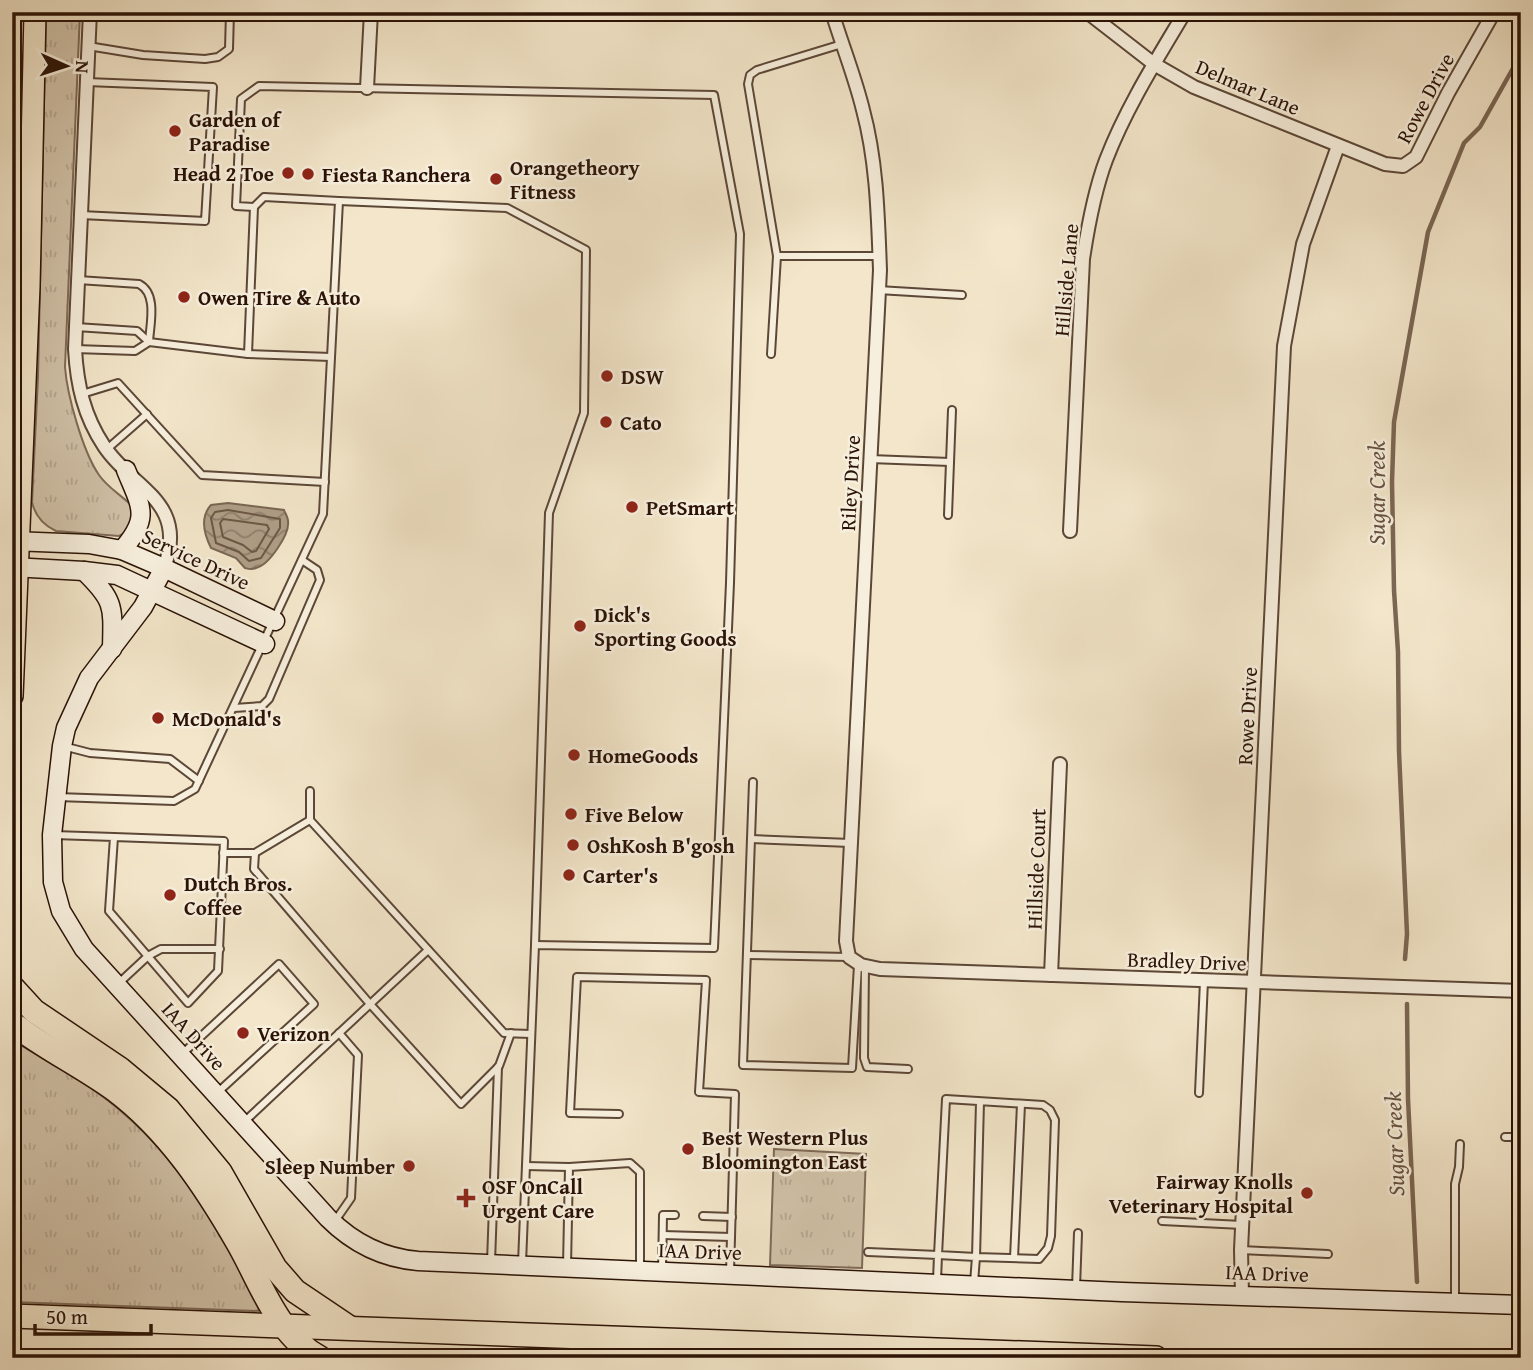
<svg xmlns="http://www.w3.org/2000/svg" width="1533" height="1370" font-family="'Gentium Book Plus',serif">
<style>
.grass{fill:url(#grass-tufts);stroke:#7e6a58;stroke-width:2}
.water{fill:url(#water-waves);stroke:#7a6653;stroke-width:2}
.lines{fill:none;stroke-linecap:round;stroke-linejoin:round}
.shore{stroke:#6c5846;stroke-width:2}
.stream{stroke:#7a6653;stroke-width:4.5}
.lane-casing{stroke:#5c4737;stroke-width:10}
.street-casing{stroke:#5c4737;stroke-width:16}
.secondary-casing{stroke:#2a1206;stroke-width:21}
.primary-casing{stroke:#2a1206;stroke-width:24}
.highway-casing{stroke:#2a1206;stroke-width:26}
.lane{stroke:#f7efdd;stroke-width:6}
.street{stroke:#f7efdd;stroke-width:12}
.secondary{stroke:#f7efdd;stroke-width:18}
.primary{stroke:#f3e6ca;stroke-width:21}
.highway{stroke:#f3e6ca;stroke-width:23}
.poi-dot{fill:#8f2418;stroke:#f7efdd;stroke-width:2.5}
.labels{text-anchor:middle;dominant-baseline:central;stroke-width:5;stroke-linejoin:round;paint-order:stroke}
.street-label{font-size:21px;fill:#2a1206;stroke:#f7efdd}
.poi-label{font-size:21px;font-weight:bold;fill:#2a1206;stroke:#f7efdd;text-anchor:start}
.water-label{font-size:23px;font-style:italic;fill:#665140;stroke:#f7efdd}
</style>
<defs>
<pattern id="grass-tufts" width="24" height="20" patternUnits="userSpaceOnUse" patternTransform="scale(1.75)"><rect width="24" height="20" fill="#d1c2a9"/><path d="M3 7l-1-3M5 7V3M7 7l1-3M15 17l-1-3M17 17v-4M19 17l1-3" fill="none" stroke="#b4a690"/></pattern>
<pattern id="water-waves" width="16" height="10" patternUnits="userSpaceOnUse" patternTransform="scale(1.75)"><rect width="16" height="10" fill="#af9e87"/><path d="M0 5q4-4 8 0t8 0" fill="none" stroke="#8f7f6c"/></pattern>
</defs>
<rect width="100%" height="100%" fill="#f3e6ca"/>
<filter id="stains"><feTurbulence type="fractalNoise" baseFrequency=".00286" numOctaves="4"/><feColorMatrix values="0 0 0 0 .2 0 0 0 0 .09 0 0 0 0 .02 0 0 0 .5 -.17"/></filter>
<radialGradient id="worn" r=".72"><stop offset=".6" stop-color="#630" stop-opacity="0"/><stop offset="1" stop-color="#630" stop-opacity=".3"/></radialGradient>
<!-- grass -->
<g class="grass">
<path d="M 46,12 L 80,12 L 65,367 C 67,395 83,452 99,475 C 107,487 121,495 131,505 L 133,512 L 127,532 L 119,536 L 56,531 C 43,525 35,516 32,502 L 38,377 Z"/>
<path d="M 12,1040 C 40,1057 68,1073 95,1091 C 174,1146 215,1224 259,1306 L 258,1311 L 12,1302 Z"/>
<path d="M 774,1149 L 866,1154 L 862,1268 L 770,1265 Z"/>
</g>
<!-- water -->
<path class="water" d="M 228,503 L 284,510 C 285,513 288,517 288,521 C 290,534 269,565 256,568 C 251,570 249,569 245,568 L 236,558 L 211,548 C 204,534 200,517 211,505 Z"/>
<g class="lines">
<!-- shore -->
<g class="shore">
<path d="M 228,510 L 280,519 L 280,528 L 261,558 L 249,561 L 239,552 L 216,543 L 211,518 L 215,512 Z"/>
<path d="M 223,519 L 267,525 L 269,529 L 256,551 L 252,552 L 243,545 L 223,537 L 220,523 Z"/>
</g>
<!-- stream -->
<g class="stream">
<path d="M 1405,959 L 1407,934 L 1399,751 L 1398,652 L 1394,590 L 1392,482 L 1394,422 L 1428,232 L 1464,143 L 1480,127 L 1521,54"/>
<path d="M 1407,1004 L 1408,1099 L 1417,1282"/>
</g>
<!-- lane casing -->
<g class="lane-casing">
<g id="lane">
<path d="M 88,46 L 143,55 L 205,59 L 218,57 L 229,49 L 230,12"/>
<path d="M 339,201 L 507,208 L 586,250 L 584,413 L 549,513 L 535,945"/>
<path d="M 81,215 L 205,221 L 213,87 L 87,82"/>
<path d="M 777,256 L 879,256"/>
<path d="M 78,280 L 139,284 C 158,294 150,324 149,342"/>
<path d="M 878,290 L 962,295"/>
<path d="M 76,327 L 137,331 L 149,342 L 248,354 L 331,357"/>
<path d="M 75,349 L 135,351 L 149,342"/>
<path d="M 248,354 L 254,207"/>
<path d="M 771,354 L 777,256 L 748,84 L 750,75 L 757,70 L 842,44"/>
<path d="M 82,394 L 118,383 L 202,475 L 325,482"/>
<path d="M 106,450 L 147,414"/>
<path d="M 870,459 L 950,462"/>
<path d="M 948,515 L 952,410"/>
<path d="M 234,708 L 262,706 L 269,699 L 320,580 L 317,570 L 302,560"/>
<path d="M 63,746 L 90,753 L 170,759 L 199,781"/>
<path d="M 753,782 L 743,1065 L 852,1068 L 858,965"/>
<path d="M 310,791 L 310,820 L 504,1033 L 531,1034"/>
<path d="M 57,797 L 174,801 L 195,789 L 323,514 L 339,201 L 264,197 L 254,207 L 236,206 L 241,99 L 259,86 L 714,95 L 740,234 L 730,583 L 714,948 L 535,945 L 522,1263"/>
<path d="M 54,835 L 114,837 L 109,911 L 188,1003 L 218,971 L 224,841 L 114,837"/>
<path d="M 751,839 L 850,843"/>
<path d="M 223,853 L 255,853 L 310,820"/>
<path d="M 255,853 L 254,869 L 370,1004 L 461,1104 L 499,1066 L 511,1033"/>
<path d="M 747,955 L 849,957"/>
<path d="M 865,966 L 864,1058 L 867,1067 L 908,1069"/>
<path d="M 119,983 L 148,956 L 161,949 L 220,949"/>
<path d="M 181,1055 L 279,964 L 314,1004 L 217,1093"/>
<path d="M 1199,1093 L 1204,981"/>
<path d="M 619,1114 L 570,1113 L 577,977 L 706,980 L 699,1092 L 735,1094 L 730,1273"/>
<path d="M 244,1122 L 428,950"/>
<path d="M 1505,1137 L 1521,1137"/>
<path d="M 526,1166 L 569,1167"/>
<path d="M 703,1216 L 732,1217"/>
<path d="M 335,1221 L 351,1198 L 358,1055 L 339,1033"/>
<path d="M 1162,1221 L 1242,1225"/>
<path d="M 663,1235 L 731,1237"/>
<path d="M 1241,1250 L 1328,1254"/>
<path d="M 868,1252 L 938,1255 L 937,1281"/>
<path d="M 1014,1258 L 1021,1104"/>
<path d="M 491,1262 L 498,1067"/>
<path d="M 567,1266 L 569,1167 L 630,1163 L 640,1172 L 640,1271"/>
<path d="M 662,1271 L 663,1215 L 675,1215"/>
<path d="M 974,1283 L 976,1257 L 1039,1259 L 1048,1248 L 1051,1236 L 1055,1120 L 1050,1110 L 1043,1105 L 946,1099 L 938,1255 L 976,1257 L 980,1102"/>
<path d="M 1076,1288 L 1078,1233"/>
<path d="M 1455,1301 L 1455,1184 L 1459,1167 L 1460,1144"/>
</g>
</g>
<!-- street casing -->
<g class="street-casing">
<g id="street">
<path d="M 90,12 L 75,349 C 77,385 84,416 104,446 C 132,489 189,501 164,568"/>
<path d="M 832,12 C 842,45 855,77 863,110 C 877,162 878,217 880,270 L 846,941 L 849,957 L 861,965 L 880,969 L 1521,991"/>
<path d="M 1087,12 L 1154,64 L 1194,87 L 1385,164 L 1403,166 L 1416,157 L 1448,93 L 1494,12"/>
<path d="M 1514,12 L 1521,16"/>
<path d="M 367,88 L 371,12"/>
<path d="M 1070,531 L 1083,259 C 1088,226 1094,192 1106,160 C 1126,108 1157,59 1185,12"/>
<path d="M 1051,975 L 1060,764"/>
<path d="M 1242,1295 L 1241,1250 L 1284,346 L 1303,244 L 1338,146"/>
</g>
</g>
<!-- secondary casing -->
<g class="secondary-casing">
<g id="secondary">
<path d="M 12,541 L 89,544 L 122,550 L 164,568 L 275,621"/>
<path d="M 122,550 C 151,517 141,507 126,470"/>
<path d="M 12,567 L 84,571 L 117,575 L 265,644"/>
<path d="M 164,568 L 143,607 L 89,678 L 66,728 L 62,746 L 52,835 L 53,882 L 61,911 L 84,949 L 328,1218 C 353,1243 382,1258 418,1261 L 1122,1292 L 1521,1305"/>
<path d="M 84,571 C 115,601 113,606 112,649"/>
</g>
</g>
<!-- primary casing -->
<g class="primary-casing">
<path id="primary" d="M 12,696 L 29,286 L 35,12"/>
</g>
<!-- highway casing -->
<g class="highway-casing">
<g id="highway">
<path d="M 12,987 L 34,1011 L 120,1069 L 168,1109 L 220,1172 L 275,1268 L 295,1291 L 350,1328"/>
<path d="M 12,1023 C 44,1048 82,1066 115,1090 C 168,1130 205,1186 238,1243 C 261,1283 277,1335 320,1358"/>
<path d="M 12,1316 L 1156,1358"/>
</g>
</g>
<!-- lane -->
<use href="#lane" class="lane"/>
<!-- street -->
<use href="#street" class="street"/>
<!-- secondary -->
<use href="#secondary" class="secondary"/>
<!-- primary -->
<use href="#primary" class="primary"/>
<!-- highway -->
<use href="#highway" class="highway"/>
</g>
<!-- markers -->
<g class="poi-dot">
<circle cx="175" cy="131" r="7"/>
<circle cx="288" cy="173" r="7"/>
<circle cx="308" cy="174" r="7"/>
<circle cx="496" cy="179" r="7"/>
<circle cx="184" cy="297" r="7"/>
<circle cx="607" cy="376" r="7"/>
<circle cx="606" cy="422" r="7"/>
<circle cx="632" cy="507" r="7"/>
<circle cx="580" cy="626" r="7"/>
<circle cx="158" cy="718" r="7"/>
<circle cx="574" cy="755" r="7"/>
<circle cx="571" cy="814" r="7"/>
<circle cx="573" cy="845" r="7"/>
<circle cx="569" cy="875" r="7"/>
<circle cx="170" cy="895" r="7"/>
<circle cx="243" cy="1033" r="7"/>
<circle cx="688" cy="1149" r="7"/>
<circle cx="409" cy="1166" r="7"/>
<circle cx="1307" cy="1193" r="7"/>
<path d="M462.5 1187.5h7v7h7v7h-7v7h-7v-7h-7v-7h7z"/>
</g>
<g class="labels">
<!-- street labels -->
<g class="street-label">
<text transform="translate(1248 87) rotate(23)">Delmar Lane</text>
<text transform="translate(1425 98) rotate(-62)">Rowe Drive</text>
<text transform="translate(1066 280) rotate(-85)">Hillside Lane</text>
<text transform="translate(850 483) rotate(-87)">Riley Drive</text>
<text transform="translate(196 559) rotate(25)">Service Drive</text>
<text transform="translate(1247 716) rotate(-87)">Rowe Drive</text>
<text transform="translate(1036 869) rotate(-88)">Hillside Court</text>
<text transform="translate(1187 961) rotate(2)">Bradley Drive</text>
<text transform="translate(194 1036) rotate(48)">IAA Drive</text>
<text transform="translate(700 1251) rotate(2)">IAA Drive</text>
<text transform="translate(1267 1273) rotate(2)">IAA Drive</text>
</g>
<!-- poi labels -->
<g class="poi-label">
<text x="189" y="119">Garden of<tspan x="189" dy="24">Paradise</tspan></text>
<text x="510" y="167">Orangetheory<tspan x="510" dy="24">Fitness</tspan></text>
<text x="274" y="173" text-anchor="end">Head 2 Toe</text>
<text x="322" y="174">Fiesta Ranchera</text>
<text x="198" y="297">Owen Tire &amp; Auto</text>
<text x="621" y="376">DSW</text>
<text x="620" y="422">Cato</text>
<text x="646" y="507">PetSmart</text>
<text x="594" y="614">Dick's<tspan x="594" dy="24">Sporting Goods</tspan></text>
<text x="172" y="718">McDonald's</text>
<text x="588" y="755">HomeGoods</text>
<text x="585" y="814">Five Below</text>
<text x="587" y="845">OshKosh B'gosh</text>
<text x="583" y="875">Carter's</text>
<text x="184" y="883">Dutch Bros.<tspan x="184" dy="24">Coffee</tspan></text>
<text x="257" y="1033">Verizon</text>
<text x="702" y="1137">Best Western Plus<tspan x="702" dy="24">Bloomington East</tspan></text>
<text x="395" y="1166" text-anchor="end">Sleep Number</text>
<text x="1293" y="1181" text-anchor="end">Fairway Knolls<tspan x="1293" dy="24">Veterinary Hospital</tspan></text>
<text x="482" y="1186">OSF OnCall<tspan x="482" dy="24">Urgent Care</tspan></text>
</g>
<!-- water labels -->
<g class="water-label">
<text transform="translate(1376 493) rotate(-90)">Sugar Creek</text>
<text transform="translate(1394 1144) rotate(-92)">Sugar Creek</text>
</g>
</g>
<!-- margin -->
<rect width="1533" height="1370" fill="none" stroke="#f3e6ca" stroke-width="42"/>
<rect x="14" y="14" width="1505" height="1342" fill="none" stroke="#2a1206" stroke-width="3.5"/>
<rect x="21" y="21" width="1491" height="1328" fill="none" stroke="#2a1206" stroke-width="2"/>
<!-- north arrow -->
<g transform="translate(66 66) rotate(93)" stroke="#f7efdd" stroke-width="5" paint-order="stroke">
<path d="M0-5L12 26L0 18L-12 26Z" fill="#2a1206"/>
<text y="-10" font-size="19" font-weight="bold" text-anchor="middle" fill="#2a1206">N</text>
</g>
<!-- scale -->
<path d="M35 1324v10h116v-10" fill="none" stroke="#2a1206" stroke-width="3.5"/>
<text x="46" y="1324" font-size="21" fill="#2a1206" stroke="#f7efdd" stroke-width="5" paint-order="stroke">50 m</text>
<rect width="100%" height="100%" filter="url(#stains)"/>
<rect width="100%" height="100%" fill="url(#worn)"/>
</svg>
